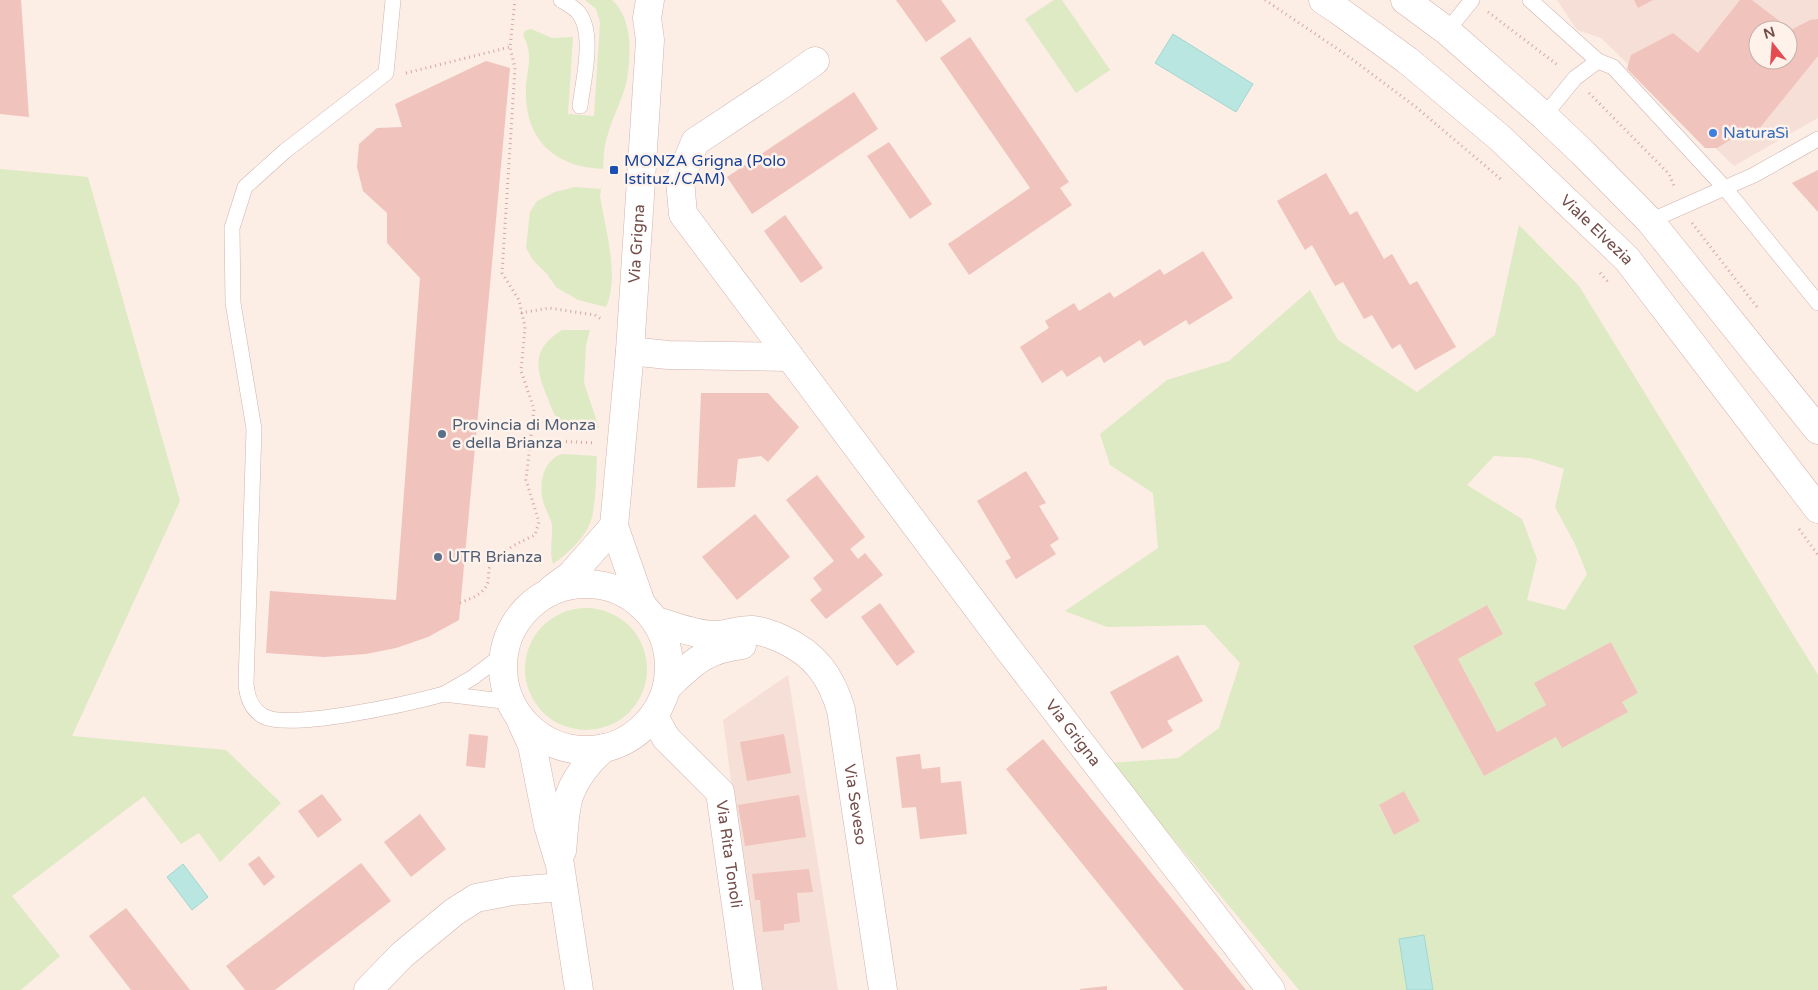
<svg xmlns="http://www.w3.org/2000/svg" width="1818" height="990" font-family="'Varela Round',sans-serif">
<style>
.residential{fill:#f6dfd6;fill-rule:evenodd}
.green{fill:#ddeac3;fill-rule:evenodd}
.water{fill:#b9e6e0;stroke:#a0d7d1}
.building{fill:#f1c3bd;fill-rule:evenodd}
.lines{fill:none;stroke-linecap:round;stroke-linejoin:round}
.lane-casing{stroke:#d0b4ae;stroke-width:16}
.street-casing{stroke:#d0b4ae;stroke-width:29}
.secondary-casing{stroke:#d6b4ad;stroke-width:29}
.path{stroke:#d6a6a0;stroke-width:3;stroke-dasharray:1 4;stroke-linecap:butt}
.lane{stroke:#fff;stroke-width:15}
.street{stroke:#fff;stroke-width:28}
.secondary{stroke:#fff;stroke-width:28}
.shop-dot{fill:#3f7fe0;stroke:#fff2eb;stroke-width:2}
.transit-dot{fill:#1a4fb4;stroke:#fff2eb;stroke-width:2}
.service-dot{fill:#5c6f8a;stroke:#fff2eb;stroke-width:2}
.labels{text-anchor:middle;dominant-baseline:central;stroke-width:5;stroke-linejoin:round;paint-order:stroke}
.shop-label{font-size:16px;fill:#366cbe;stroke:#fff2eb;text-anchor:start}
.transit-label{font-size:16px;fill:#164399;stroke:#fff2eb;text-anchor:start}
.street-label{font-size:16px;fill:#754e4a;stroke:#fff2eb}
.service-label{font-size:16px;fill:#4e5e75;stroke:#fff2eb;text-anchor:start}
</style>
<rect width="100%" height="100%" fill="#fcede5"/>
<!-- residential -->
<g class="residential">
<path d="M 1557,0 L 1818,0 L 1818,118 L 1734,166 L 1601,38 L 1577,30 ZM 1758,30 L 1788,30 L 1788,60 L 1758,60 Z"/>
<path d="M 788,675 L 838,990 L 759,990 L 723,720 Z"/>
</g>
<!-- green -->
<g class="green">
<path d="M 585,0 L 612,0 C 633,19 631,54 627,80 C 622,102 609,123 605,146 C 603,153 604,161 603,169 C 554,167 524,139 526,88 C 527,69 534,55 523,35 L 525,31 L 531,29 L 552,38 L 573,37 L 568,114 L 594,116 L 600,22 L 596,9 Z"/>
<path d="M 1054,0 L 1062,0 L 1110,70 L 1076,93 L 1025,19 Z"/>
<path d="M 0,169 L 88,177 L 180,501 L 72,736 L 226,750 L 281,803 L 220,862 L 199,833 L 181,844 L 144,796 L 12,896 L 60,956 L 21,990 L 0,990 Z"/>
<path d="M 575,187 L 601,189 L 600,196 C 605,229 620,276 606,307 L 578,300 L 556,287 L 547,274 L 533,260 L 526,248 L 530,212 L 537,201 L 555,192 Z"/>
<path d="M 1519,225 L 1579,286 L 1818,675 L 1818,990 L 1433,990 L 1424,935 L 1399,939 L 1407,990 L 1299,990 L 1110,763 L 1178,758 L 1219,728 L 1240,663 L 1205,625 L 1107,627 L 1065,611 L 1158,548 L 1153,493 L 1110,465 L 1100,434 L 1167,380 L 1229,361 L 1310,290 L 1338,340 L 1417,392 L 1495,335 ZM 1494,456 L 1530,458 L 1564,469 L 1555,507 L 1575,544 L 1587,574 L 1565,610 L 1527,600 L 1537,559 L 1522,519 L 1467,485 ZM 1487,605 L 1503,634 L 1458,659 L 1497,732 L 1546,705 L 1535,683 L 1611,642 L 1638,693 L 1622,702 L 1627,712 L 1556,737 L 1484,776 L 1413,646 ZM 1404,791 L 1420,821 L 1394,834 L 1379,806 Z"/>
<path d="M 562,330 L 590,330 L 586,345 L 584,383 L 599,428 C 588,428 570,429 561,423 C 555,418 551,407 548,399 C 536,369 530,350 562,330 Z"/>
<path d="M 561,454 L 597,456 C 596,473 596,510 590,523 C 584,539 567,554 553,564 C 549,550 553,539 552,525 C 551,518 546,511 544,504 C 538,486 542,462 561,454 Z"/>
<circle cx="586" cy="669" r="61"/>
</g>
<!-- water -->
<g class="water">
<path d="M 1173,34 L 1253,84 L 1236,112 L 1155,63 Z"/>
<path d="M 183,864 L 208,897 L 192,910 L 167,877 Z"/>
<path d="M 1424,935 L 1433,990 L 1407,990 L 1399,939 Z"/>
</g>
<!-- building -->
<g class="building">
<path d="M 0,0 L 21,0 L 29,117 L 0,114 Z"/>
<path d="M 896,0 L 941,0 L 956,21 L 926,42 Z"/>
<path d="M 1634,0 L 1653,0 L 1638,8 Z"/>
<path d="M 1740,0 L 1752,0 L 1791,30 L 1810,20 L 1818,19 L 1818,56 L 1754,135 L 1747,130 L 1717,148 L 1705,148 L 1627,69 L 1631,55 L 1673,33 L 1698,53 ZM 1758,30 L 1788,30 L 1788,60 L 1758,60 Z"/>
<path d="M 970,37 L 1069,182 L 1060,188 L 1072,205 L 969,275 L 948,244 L 1030,188 L 940,58 Z"/>
<path d="M 486,61 L 510,68 L 459,620 L 428,637 L 396,648 L 366,654 L 324,657 L 266,653 L 270,591 L 396,600 L 420,278 L 387,243 L 387,213 L 363,191 L 357,167 L 359,144 L 377,128 L 402,127 L 395,104 Z"/>
<path d="M 854,92 L 878,129 L 752,214 L 727,177 Z"/>
<path d="M 889,142 L 932,204 L 910,219 L 867,156 Z"/>
<path d="M 1818,170 L 1818,212 L 1792,183 Z"/>
<path d="M 1326,173 L 1350,215 L 1357,211 L 1384,259 L 1392,254 L 1410,285 L 1417,281 L 1456,347 L 1415,370 L 1400,344 L 1392,349 L 1372,315 L 1364,319 L 1343,282 L 1335,286 L 1312,245 L 1305,250 L 1277,201 Z"/>
<path d="M 785,215 L 823,268 L 801,283 L 764,231 Z"/>
<path d="M 1203,251 L 1233,298 L 1189,325 L 1186,320 L 1144,346 L 1140,340 L 1104,363 L 1100,356 L 1067,377 L 1062,370 L 1042,383 L 1020,347 L 1049,328 L 1045,321 L 1074,303 L 1079,311 L 1110,292 L 1114,298 L 1160,269 L 1164,275 Z"/>
<path d="M 701,393 L 768,393 L 799,427 L 768,462 L 761,456 L 738,459 L 735,487 L 697,488 Z"/>
<path d="M 1026,471 L 1046,503 L 1039,506 L 1059,539 L 1050,545 L 1056,554 L 1016,579 L 1005,561 L 1011,558 L 977,501 Z"/>
<path d="M 817,475 L 865,537 L 850,549 L 858,559 L 865,553 L 883,575 L 826,619 L 810,600 L 822,590 L 813,578 L 834,561 L 786,500 Z"/>
<path d="M 755,514 L 790,557 L 737,600 L 702,557 Z"/>
<path d="M 880,603 L 915,652 L 897,666 L 861,617 Z"/>
<path d="M 1487,605 L 1503,634 L 1458,659 L 1497,732 L 1546,705 L 1534,683 L 1611,642 L 1638,693 L 1622,702 L 1628,712 L 1562,748 L 1556,737 L 1484,776 L 1413,646 Z"/>
<path d="M 1178,655 L 1203,701 L 1167,721 L 1173,731 L 1142,749 L 1110,692 Z"/>
<path d="M 469,734 L 488,736 L 485,768 L 466,766 Z"/>
<path d="M 784,734 L 791,773 L 747,781 L 740,742 Z"/>
<path d="M 1043,739 L 1246,990 L 1184,990 L 1006,769 Z"/>
<path d="M 920,754 L 922,769 L 940,767 L 941,783 L 961,781 L 967,834 L 920,839 L 916,807 L 902,808 L 896,757 Z"/>
<path d="M 1404,791 L 1420,821 L 1394,835 L 1379,805 Z"/>
<path d="M 322,794 L 342,820 L 318,838 L 298,811 Z"/>
<path d="M 799,795 L 806,837 L 745,846 L 738,805 Z"/>
<path d="M 420,814 L 446,849 L 411,877 L 384,842 Z"/>
<path d="M 259,856 L 275,877 L 264,886 L 248,864 Z"/>
<path d="M 361,863 L 391,901 L 275,990 L 245,990 L 226,966 Z"/>
<path d="M 809,869 L 813,892 L 797,893 L 800,922 L 784,924 L 784,930 L 763,932 L 760,900 L 755,900 L 752,874 Z"/>
<path d="M 126,908 L 190,990 L 131,990 L 89,936 Z"/>
<path d="M 1107,986 L 1107,990 L 1080,990 L 1080,989 Z"/>
</g>
<g class="lines">
<!-- lane casing -->
<g class="lane-casing">
<g id="lane">
<path d="M 393,0 L 386,73 L 285,151 L 245,187 L 232,228 L 233,303 L 254,429 L 246,684 C 247,696 251,709 263,716 C 289,731 411,703 444,694"/>
<path d="M 561,0 C 566,3 573,7 577,11 C 596,31 583,81 580,106"/>
<path d="M 1530,0 L 1598,61 L 1613,67 L 1724,187 L 1818,303"/>
<path d="M 1447,31 L 1472,0"/>
<path d="M 1544,116 L 1575,78 L 1598,61"/>
<path d="M 1650,221 L 1754,175 L 1818,139"/>
<path d="M 504,654 L 472,678 L 444,694 L 511,702"/>
</g>
</g>
<!-- street casing -->
<g class="street-casing">
<g id="street">
<path id="s1" d="M 815,61 L 784,83 L 695,142 L 680,180 L 683,214 L 1009,650 L 1271,990"/>
<path d="M 630,351 L 668,355 L 789,357"/>
<path id="s2" d="M 656,621 C 675,626 695,635 715,635 C 728,635 740,629 753,630 C 764,631 773,635 782,639 C 815,654 831,676 841,710 L 883,990"/>
<path d="M 667,687 C 693,663 705,649 742,645"/>
<path id="s3" d="M 656,712 L 655,718 L 666,738 L 720,792 L 748,990"/>
<path d="M 368,990 L 402,955 L 454,912 L 476,898 L 512,891 L 563,887"/>
</g>
</g>
<!-- secondary casing -->
<g class="secondary-casing">
<g id="secondary">
<path id="s4" d="M 1323,0 L 1338,10 L 1407,60 L 1500,138 L 1627,259 L 1818,509"/>
<path d="M 1405,0 L 1447,31 L 1544,116 L 1583,153 L 1650,221 L 1818,430"/>
<circle cx="586" cy="667" r="83"/>
<path d="M 552,589 L 571,575 L 614,526"/>
<path id="s5" d="M 642,606 L 614,526 L 630,351 L 650,40 L 647,18 L 650,0"/>
<path d="M 521,721 L 532,745 L 548,825 L 560,865 L 579,990"/>
<path d="M 562,851 C 564,834 564,816 568,800 C 573,781 589,760 604,748"/>
</g>
</g>
<!-- path -->
<g class="path">
<path d="M 1265,0 L 1345,54 L 1416,107 L 1503,181"/>
<path d="M 1488,12 L 1559,66"/>
<path d="M 406,73 L 510,47"/>
<path d="M 1589,93 L 1669,174 L 1675,188"/>
<path d="M 1692,223 L 1757,307"/>
<path d="M 1600,273 L 1609,283"/>
<path d="M 521,313 L 549,308 L 595,315 L 603,320"/>
<path d="M 531,440 L 596,443"/>
<path d="M 1799,529 L 1818,555"/>
<path d="M 460,603 C 471,598 484,595 488,582 C 489,577 488,571 490,566 C 496,553 522,541 535,535 L 539,522 L 526,480 L 534,409 L 521,371 L 525,327 L 519,300 L 502,273 L 515,68 L 510,47 L 515,0"/>
</g>
<!-- lane -->
<use href="#lane" class="lane"/>
<!-- street -->
<use href="#street" class="street"/>
<!-- secondary -->
<use href="#secondary" class="secondary"/>
</g>
<!-- markers -->
<circle class="shop-dot" cx="1713" cy="133" r="5"/>
<rect class="transit-dot" x="609" y="165" width="10" height="10" rx="2.5"/>
<g class="service-dot">
<circle cx="442" cy="434" r="5"/>
<circle cx="438" cy="557" r="5"/>
</g>
<g class="labels">
<!-- shop labels -->
<g class="shop-label">
<text x="1723" y="133">NaturaSì</text>
</g>
<!-- transit labels -->
<g class="transit-label">
<text x="624" y="161">MONZA Grigna (Polo<tspan x="624" dy="18">Istituz./CAM)</tspan></text>
</g>
<!-- street labels -->
<g class="street-label">
<text stroke="none"><textPath href="#s4" startOffset="358">Viale Elvezia</textPath></text>
<text stroke="none"><textPath href="#s5" startOffset="368">Via Grigna</textPath></text>
<text stroke="none"><textPath href="#s1" startOffset="869">Via Grigna</textPath></text>
<text stroke="none"><textPath href="#s2" startOffset="321">Via Seveso</textPath></text>
<text stroke="none"><textPath href="#s3" startOffset="168">Via Rita Tonoli</textPath></text>
</g>
<!-- service labels -->
<g class="service-label">
<text x="452" y="425">Provincia di Monza<tspan x="452" dy="18">e della Brianza</tspan></text>
<text x="448" y="557">UTR Brianza</text>
</g>
</g>
<!-- north arrow -->
<g transform="translate(1773 45) rotate(343)"><circle r="24" fill="#fff2eb" stroke="#c8b0ab"/>
<path d="M0-4L9 19L0 12L-9 19Z" fill="#e54b52"/>
<text y="-8" font-size="14" font-weight="bold" text-anchor="middle" fill="#754e4a">N</text>
</g>
</svg>
